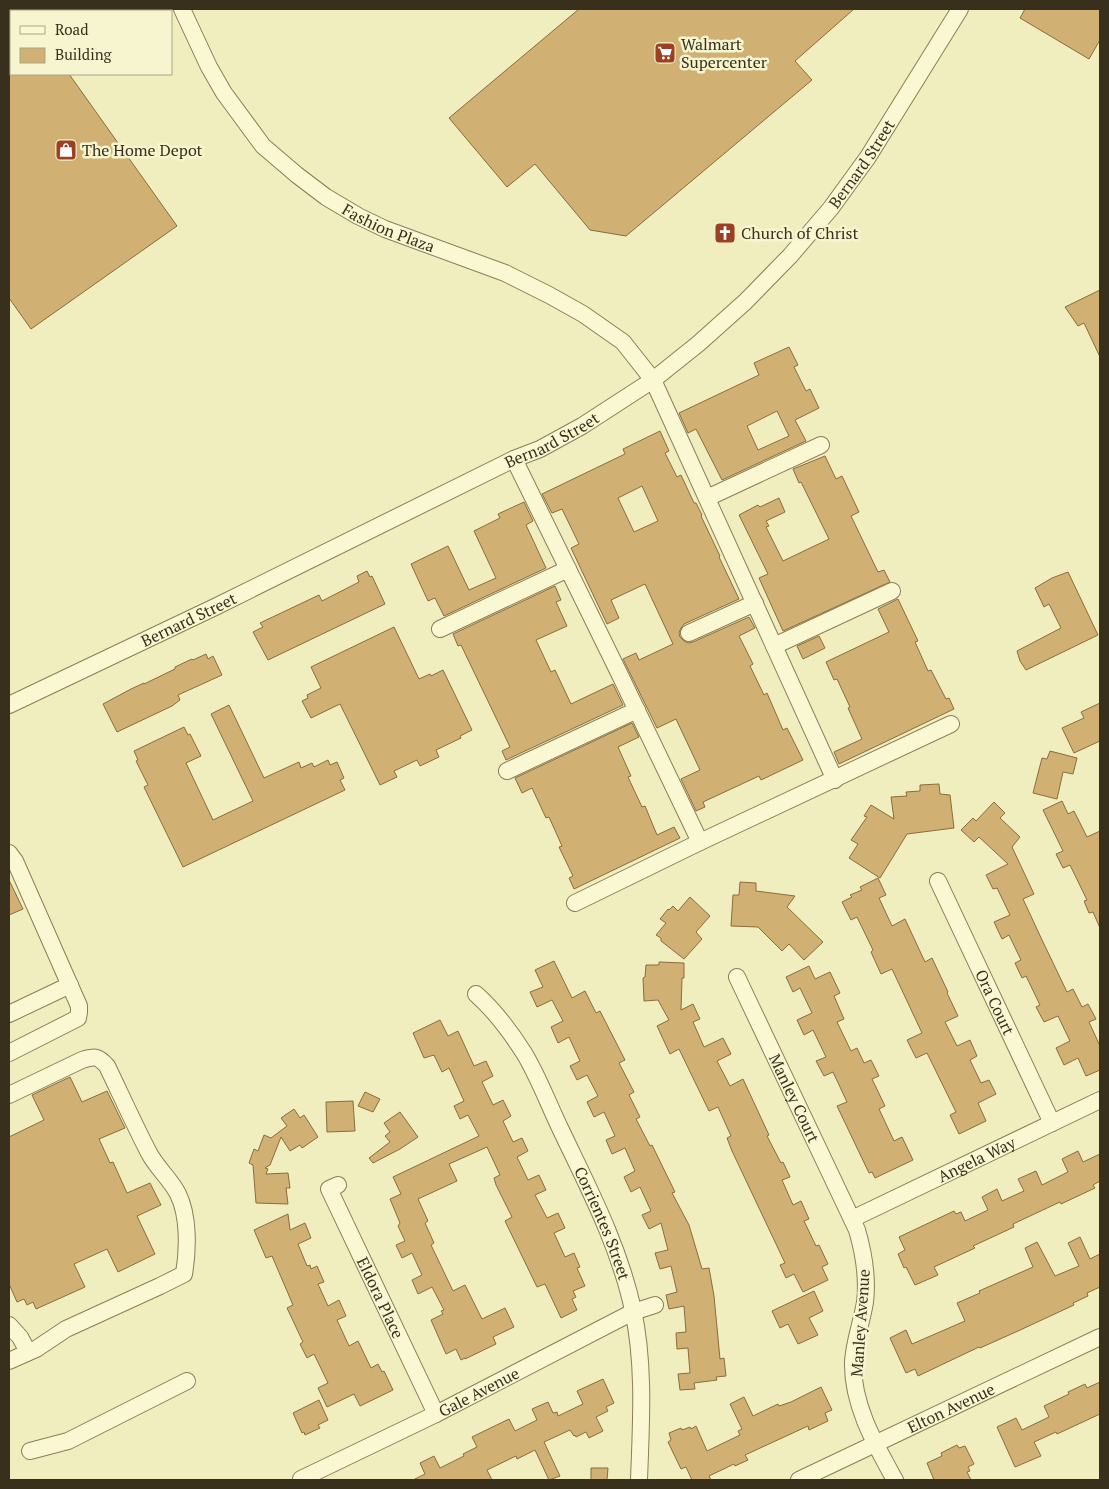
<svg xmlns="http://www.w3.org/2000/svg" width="1109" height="1489" font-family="'PT Serif',serif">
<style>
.building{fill:#d0b073;stroke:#8a6d3b;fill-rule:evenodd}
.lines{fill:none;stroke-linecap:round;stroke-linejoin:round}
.minor-casing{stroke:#8a7e56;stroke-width:18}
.minor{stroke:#faf8d3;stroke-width:16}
.labels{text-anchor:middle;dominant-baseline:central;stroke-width:5;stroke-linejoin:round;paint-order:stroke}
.poi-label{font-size:16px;fill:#38301c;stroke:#f7f5cf;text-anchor:start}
.street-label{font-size:16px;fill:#38301c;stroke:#f7f5cf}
</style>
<rect width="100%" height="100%" fill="#f0edbf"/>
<!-- building -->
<g class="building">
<path d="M 579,9 L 854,9 L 795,61 L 812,80 L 626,236 L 590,230 L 535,164 L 507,187 L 449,118 Z"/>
<path d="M 1025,9 L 1100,9 L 1100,40 L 1089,59 L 1020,18 Z"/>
<path d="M 9,74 L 69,74 L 177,226 L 31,329 L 9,298 Z"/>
<path d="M 1100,290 L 1100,357 L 1084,323 L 1078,326 L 1065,307 Z"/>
<path d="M 789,347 L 798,365 L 794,367 L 806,391 L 810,389 L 819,408 L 795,420 L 806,441 L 722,480 L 696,429 L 688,433 L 679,413 L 759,375 L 754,363 ZM 777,411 L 789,436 L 758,450 L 747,426 Z"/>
<path d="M 660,431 L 669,451 L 665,453 L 677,477 L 681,475 L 694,503 L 696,503 L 702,515 L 701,516 L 720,556 L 719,557 L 739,599 L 684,624 L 681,628 L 679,633 L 680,637 L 684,641 L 689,643 L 693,642 L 749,617 L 755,628 L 739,636 L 753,664 L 750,666 L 764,695 L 767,693 L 783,730 L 787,728 L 803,760 L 761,780 L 759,776 L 703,802 L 705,807 L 696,811 L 681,779 L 700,770 L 676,719 L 657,728 L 623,659 L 636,653 L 639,660 L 673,644 L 645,584 L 611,600 L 619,618 L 607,624 L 571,548 L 579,544 L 562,509 L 552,513 L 542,494 L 625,454 L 623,449 ZM 642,486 L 658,521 L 634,532 L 618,498 Z"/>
<path d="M 825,456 L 836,479 L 842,476 L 859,512 L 851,516 L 878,572 L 884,570 L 890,582 L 783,631 L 759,578 L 768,574 L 739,515 L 758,505 L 760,507 L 779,498 L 785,512 L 766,521 L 769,526 L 766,527 L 783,561 L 829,539 L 801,482 L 799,483 L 793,469 Z"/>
<path d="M 524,502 L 533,521 L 526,525 L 546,568 L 444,616 L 435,598 L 428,601 L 411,564 L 448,546 L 469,590 L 496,578 L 474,531 L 500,518 L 498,514 Z"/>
<path d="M 367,571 L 370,577 L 372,576 L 385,604 L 268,660 L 253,632 L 263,627 L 260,623 L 319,595 L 322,601 L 359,582 L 357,576 Z"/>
<path d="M 1068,572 L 1098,635 L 1026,670 L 1020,661 L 1017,651 L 1061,628 L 1049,604 L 1044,607 L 1035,588 L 1052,578 Z"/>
<path d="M 555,586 L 561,600 L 556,602 L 567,626 L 536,640 L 551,672 L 555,670 L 571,704 L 613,684 L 623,705 L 506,760 L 502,751 L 510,747 L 461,645 L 458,646 L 453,634 Z"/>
<path d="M 898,599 L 918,641 L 915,642 L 928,671 L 931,670 L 946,699 L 949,698 L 954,709 L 839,764 L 834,752 L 862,739 L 848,708 L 850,707 L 837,679 L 834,680 L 826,662 L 889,632 L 878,609 Z"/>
<path d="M 394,627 L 419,679 L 430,674 L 431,676 L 443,670 L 472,730 L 460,736 L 461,738 L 436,750 L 439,757 L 420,766 L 417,760 L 394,771 L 397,777 L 380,785 L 340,704 L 311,718 L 302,701 L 308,698 L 307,695 L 321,688 L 311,667 Z"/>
<path d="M 819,636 L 825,648 L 803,659 L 797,646 Z"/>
<path d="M 206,654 L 208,659 L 213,656 L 222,675 L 178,695 L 180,700 L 172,706 L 117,732 L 103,704 L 131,689 L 144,683 L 144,684 L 175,669 L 175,667 L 192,659 L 193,660 Z"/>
<path d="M 1100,703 L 1100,741 L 1074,753 L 1062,728 L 1084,718 L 1081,712 Z"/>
<path d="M 229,705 L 264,778 L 299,762 L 301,768 L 312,763 L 314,767 L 328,760 L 330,765 L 337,762 L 344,778 L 340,780 L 345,790 L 183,867 L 144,787 L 148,785 L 136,761 L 138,760 L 134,751 L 184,727 L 188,735 L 190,734 L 201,756 L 186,763 L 213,820 L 253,801 L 211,714 Z"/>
<path d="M 632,723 L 639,737 L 618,747 L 631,776 L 628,777 L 642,807 L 645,806 L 657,835 L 674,827 L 680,838 L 574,889 L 569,878 L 573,876 L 559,847 L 562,846 L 549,817 L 546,818 L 532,788 L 522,793 L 515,778 Z"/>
<path d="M 1050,751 L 1077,758 L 1073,774 L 1063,772 L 1057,799 L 1033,793 L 1042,758 L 1047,759 Z"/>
<path d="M 939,784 L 940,794 L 950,795 L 954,828 L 907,834 L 880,878 L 849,858 L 858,844 L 851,840 L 867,817 L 864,816 L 871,805 L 894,819 L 891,797 L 907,796 L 906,792 L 920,791 L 920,785 Z"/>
<path d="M 1062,801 L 1068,814 L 1074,811 L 1087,837 L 1100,831 L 1100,928 L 1093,912 L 1089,913 L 1084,901 L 1087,900 L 1070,865 L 1063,868 L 1056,854 L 1063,851 L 1043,810 Z"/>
<path d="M 994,802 L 1005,813 L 1000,818 L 1020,837 L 1012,847 L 1034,894 L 1023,899 L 1043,942 L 1067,992 L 1073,989 L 1082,1007 L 1088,1004 L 1096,1019 L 1089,1022 L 1100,1046 L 1100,1070 L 1086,1076 L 1078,1058 L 1064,1065 L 1056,1048 L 1070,1041 L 1058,1016 L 1044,1022 L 1036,1007 L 1040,1005 L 1026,976 L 1022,978 L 1015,963 L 1021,960 L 1009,935 L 1002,939 L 994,922 L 1010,915 L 997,888 L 993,889 L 986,875 L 1008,864 L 979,837 L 974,842 L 961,830 L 973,818 L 976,821 Z"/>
<path d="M 878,878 L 886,895 L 879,898 L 892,926 L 905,919 L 925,962 L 932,958 L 948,992 L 947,993 L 958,1016 L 945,1022 L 957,1046 L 970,1040 L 977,1056 L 970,1060 L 981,1083 L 989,1080 L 996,1094 L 978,1103 L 986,1121 L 959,1134 L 950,1115 L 956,1112 L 927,1053 L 916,1058 L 907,1040 L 922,1033 L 892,969 L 881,974 L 871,952 L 873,950 L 857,917 L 851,920 L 842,902 L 852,897 L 850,895 L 862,890 L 860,887 Z"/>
<path d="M 9,880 L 23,909 L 9,915 Z"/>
<path d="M 740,882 L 756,883 L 756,891 L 795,896 L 787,907 L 823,942 L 804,960 L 789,944 L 782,951 L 758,927 L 731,926 L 733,895 L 739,895 Z"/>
<path d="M 690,897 L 710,916 L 696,932 L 702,939 L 684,959 L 661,941 L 661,938 L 656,935 L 666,923 L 660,919 L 668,909 L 669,910 L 673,906 L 678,911 Z"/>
<path d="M 554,961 L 572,998 L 585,991 L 596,1013 L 600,1011 L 625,1060 L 619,1063 L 634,1092 L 629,1095 L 640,1117 L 636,1119 L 650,1146 L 652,1145 L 675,1192 L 672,1193 L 689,1225 L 702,1269 L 709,1268 L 714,1296 L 720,1359 L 724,1358 L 726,1376 L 716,1377 L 717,1380 L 694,1383 L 695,1389 L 680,1390 L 678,1374 L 690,1373 L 688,1348 L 677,1349 L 676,1333 L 686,1332 L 684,1306 L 669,1309 L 666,1295 L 677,1292 L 671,1266 L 660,1269 L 655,1253 L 668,1250 L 661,1223 L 649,1229 L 642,1215 L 651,1211 L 640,1187 L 631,1192 L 624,1177 L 635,1171 L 625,1148 L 612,1154 L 606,1140 L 615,1136 L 604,1112 L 594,1117 L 587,1102 L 598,1096 L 587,1075 L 577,1080 L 570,1066 L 580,1061 L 569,1037 L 558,1043 L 551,1027 L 563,1021 L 552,1000 L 537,1007 L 530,992 L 543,987 L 535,970 Z"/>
<path d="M 659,962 L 684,963 L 684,978 L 682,978 L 681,1010 L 693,1004 L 700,1019 L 693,1022 L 704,1047 L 723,1038 L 731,1054 L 717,1061 L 730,1086 L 743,1079 L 769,1135 L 767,1136 L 781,1163 L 783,1162 L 790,1177 L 782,1180 L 793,1205 L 801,1201 L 809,1219 L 804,1221 L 816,1246 L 819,1245 L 828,1264 L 822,1267 L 828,1280 L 803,1292 L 794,1274 L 786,1278 L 780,1265 L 785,1263 L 732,1151 L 727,1138 L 731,1136 L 718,1107 L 709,1111 L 679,1049 L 670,1054 L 657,1026 L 669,1020 L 658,1000 L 644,1001 L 643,978 L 645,977 L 646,965 L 659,965 Z"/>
<path d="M 809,966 L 815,979 L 830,972 L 840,993 L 834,996 L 844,1019 L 837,1022 L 851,1051 L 857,1048 L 864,1063 L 871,1060 L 879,1076 L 872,1079 L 885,1106 L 879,1109 L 894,1141 L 902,1137 L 913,1160 L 875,1178 L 872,1172 L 869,1173 L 837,1106 L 847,1102 L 833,1072 L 824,1076 L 816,1061 L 826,1057 L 813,1030 L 804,1035 L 797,1020 L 812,1013 L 800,988 L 793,992 L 786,977 Z"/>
<path d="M 440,1020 L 448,1036 L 458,1031 L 474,1066 L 486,1061 L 493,1076 L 482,1082 L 493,1105 L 503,1100 L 511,1116 L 503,1121 L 513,1142 L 522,1138 L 528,1151 L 517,1157 L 528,1180 L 539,1175 L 546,1190 L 535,1195 L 547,1218 L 558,1213 L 565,1228 L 554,1233 L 565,1257 L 574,1253 L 580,1267 L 577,1268 L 585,1286 L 573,1291 L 576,1297 L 572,1299 L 577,1310 L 561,1318 L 545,1284 L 537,1287 L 505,1221 L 512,1217 L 496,1185 L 494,1178 L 500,1175 L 487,1147 L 449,1164 L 457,1181 L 418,1199 L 428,1221 L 425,1223 L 434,1243 L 431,1245 L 453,1291 L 465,1285 L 482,1319 L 505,1308 L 514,1327 L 493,1337 L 496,1344 L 465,1359 L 465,1358 L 461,1360 L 456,1349 L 446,1354 L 431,1320 L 443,1314 L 441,1311 L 444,1310 L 432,1287 L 418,1294 L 412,1280 L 422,1275 L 412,1253 L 402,1258 L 396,1245 L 405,1241 L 398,1226 L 400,1223 L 390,1199 L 401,1194 L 393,1177 L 479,1136 L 468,1115 L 460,1119 L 454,1106 L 464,1101 L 449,1068 L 442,1072 L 434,1055 L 424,1058 L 413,1033 Z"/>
<path d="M 70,1077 L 82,1102 L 107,1091 L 125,1128 L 99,1139 L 110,1163 L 113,1162 L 127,1193 L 150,1183 L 161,1205 L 137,1216 L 155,1254 L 118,1272 L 107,1249 L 74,1264 L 85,1287 L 36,1309 L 33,1302 L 27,1305 L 24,1299 L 17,1302 L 9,1284 L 9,1137 L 44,1120 L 32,1095 Z"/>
<path d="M 365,1092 L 380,1099 L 373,1112 L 358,1106 Z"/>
<path d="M 353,1101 L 355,1131 L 327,1132 L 326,1102 Z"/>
<path d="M 294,1109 L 300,1118 L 304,1115 L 318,1137 L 302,1148 L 300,1145 L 290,1151 L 281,1137 L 270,1165 L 265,1168 L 268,1169 L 266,1174 L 288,1173 L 290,1188 L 286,1188 L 288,1204 L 256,1203 L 253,1165 L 249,1163 L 254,1149 L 258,1151 L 264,1135 L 271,1138 L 287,1126 L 281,1118 Z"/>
<path d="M 400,1112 L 418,1137 L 400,1149 L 373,1163 L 369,1158 L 390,1142 L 385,1136 L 390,1132 L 384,1123 Z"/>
<path d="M 1078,1151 L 1083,1162 L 1100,1154 L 1100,1181 L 1093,1185 L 1095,1188 L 1061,1204 L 1060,1202 L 1013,1224 L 1014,1227 L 973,1246 L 975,1248 L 934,1267 L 938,1275 L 915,1285 L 906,1267 L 904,1268 L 898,1254 L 905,1250 L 899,1237 L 954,1211 L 956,1214 L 961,1212 L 965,1221 L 988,1210 L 982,1197 L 997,1189 L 1002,1201 L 1024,1191 L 1018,1179 L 1036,1171 L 1042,1185 L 1068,1172 L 1062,1159 Z"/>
<path d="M 288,1214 L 290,1230 L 305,1223 L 311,1238 L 298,1244 L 307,1266 L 310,1265 L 311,1269 L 317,1266 L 324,1282 L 318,1284 L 328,1306 L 339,1300 L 346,1316 L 337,1320 L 349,1346 L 358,1341 L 371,1368 L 378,1364 L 382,1372 L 384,1371 L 393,1390 L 360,1406 L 354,1394 L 327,1407 L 318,1388 L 328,1383 L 314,1354 L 307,1358 L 300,1344 L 303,1342 L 287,1308 L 293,1305 L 272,1256 L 266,1258 L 254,1230 Z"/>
<path d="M 1080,1237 L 1090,1259 L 1100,1254 L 1100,1287 L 1087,1293 L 1088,1296 L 1073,1303 L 1074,1305 L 1018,1331 L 980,1348 L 979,1347 L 918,1376 L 915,1369 L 906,1373 L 890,1338 L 906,1330 L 912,1344 L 965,1321 L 957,1303 L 980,1293 L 979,1291 L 1033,1267 L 1025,1248 L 1037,1242 L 1055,1276 L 1079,1266 L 1068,1243 Z"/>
<path d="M 814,1291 L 823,1311 L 809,1318 L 818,1335 L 798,1344 L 788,1324 L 780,1328 L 772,1311 Z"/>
<path d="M 603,1379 L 614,1403 L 606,1407 L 608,1411 L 596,1417 L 603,1431 L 589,1438 L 586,1432 L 576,1437 L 575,1435 L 574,1436 L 570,1430 L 544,1442 L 560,1476 L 549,1480 L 535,1450 L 517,1459 L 516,1456 L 487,1470 L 492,1480 L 413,1480 L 425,1474 L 420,1463 L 434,1456 L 440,1468 L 464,1456 L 463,1454 L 477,1447 L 472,1437 L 509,1419 L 515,1431 L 537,1420 L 532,1409 L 548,1402 L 553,1413 L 557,1412 L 558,1416 L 583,1404 L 577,1391 Z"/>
<path d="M 1100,1382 L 1100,1414 L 1057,1434 L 1056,1432 L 1034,1442 L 1041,1456 L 1015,1467 L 997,1427 L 1016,1418 L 1022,1430 L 1049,1417 L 1044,1406 L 1069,1394 L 1068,1392 L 1085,1384 L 1087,1388 Z"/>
<path d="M 821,1387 L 832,1410 L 825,1413 L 828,1421 L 809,1430 L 808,1426 L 745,1455 L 748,1460 L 735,1466 L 734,1464 L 709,1476 L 711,1480 L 692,1480 L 686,1467 L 681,1469 L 668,1442 L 671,1440 L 669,1433 L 681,1428 L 682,1430 L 690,1427 L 691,1429 L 696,1426 L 707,1451 L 740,1435 L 738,1431 L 742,1429 L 730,1404 L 744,1397 L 753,1416 L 778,1404 L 779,1406 L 791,1402 Z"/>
<path d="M 319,1400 L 328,1420 L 318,1425 L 320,1428 L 305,1435 L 304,1432 L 302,1433 L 293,1413 Z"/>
<path d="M 957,1445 L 959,1448 L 965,1446 L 974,1464 L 968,1467 L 970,1471 L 967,1472 L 971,1480 L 934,1480 L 927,1463 L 942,1456 L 941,1453 Z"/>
<path d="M 591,1468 L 608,1468 L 607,1480 L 591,1480 Z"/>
</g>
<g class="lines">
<!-- minor casing -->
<g class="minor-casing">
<g id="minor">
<path id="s1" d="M 182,9 L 209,67 L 224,93 L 263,146 L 297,175 L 326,197 L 358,216 L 385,229 L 505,273 L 549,295 L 583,314 L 623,342 L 653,380 L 835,780"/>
<path d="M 514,459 L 619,673 L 700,842"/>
<path d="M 707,498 L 821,445"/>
<path d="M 440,629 L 568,569"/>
<path d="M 689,633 L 755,603"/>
<path d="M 774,646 L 892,591"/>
<path id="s2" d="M 9,705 L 215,607 L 514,459 L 540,449 L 582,426 L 653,380 L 698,344 L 745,302 L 790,256 L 831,208 L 868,157 L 960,9"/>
<path d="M 507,771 L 637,710"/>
<path d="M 9,853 L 15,861 L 79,1006 L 79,1012 L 78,1018 L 9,1053"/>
<path id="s3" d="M 938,881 L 1052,1123"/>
<path d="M 575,903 L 700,842 L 951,724"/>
<path id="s4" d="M 737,977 L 857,1230 C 864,1254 868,1277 865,1302 C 862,1322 854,1341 853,1362 C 852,1405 875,1444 895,1480"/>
<path id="s5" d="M 476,994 C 495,1011 510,1031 524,1053 C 538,1076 548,1103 560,1128 C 588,1187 619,1245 633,1310 C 645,1366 641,1424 639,1480"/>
<path d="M 9,1014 L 70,985"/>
<path d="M 9,1095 L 82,1060 C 95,1056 98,1056 107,1066 C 121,1095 134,1124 149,1153 C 157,1168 171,1180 178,1194 C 189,1216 188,1250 184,1274 L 160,1286 L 66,1329 L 36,1349 L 9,1361"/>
<path id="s6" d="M 338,1185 L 329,1189 L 436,1414"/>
<path id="s7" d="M 852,1219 L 1100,1100"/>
<path d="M 9,1325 L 20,1337 L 28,1352"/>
<path d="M 30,1451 L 68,1441 L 187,1381"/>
<path id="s8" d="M 301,1479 L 436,1414 L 633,1312 L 655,1305"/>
<path id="s9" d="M 799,1480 L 1100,1337"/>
</g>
</g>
<!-- minor -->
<use href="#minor" class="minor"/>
</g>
<!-- icons -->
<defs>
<g id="supermarket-square" transform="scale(1.125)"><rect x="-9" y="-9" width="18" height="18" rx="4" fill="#9c4023" stroke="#f7f5cf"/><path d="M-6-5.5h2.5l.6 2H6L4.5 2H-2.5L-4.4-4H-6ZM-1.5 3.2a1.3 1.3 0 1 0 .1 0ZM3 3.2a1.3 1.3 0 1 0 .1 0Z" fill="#fff"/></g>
<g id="shop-square" transform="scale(1.125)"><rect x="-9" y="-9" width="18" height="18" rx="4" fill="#9c4023" stroke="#f7f5cf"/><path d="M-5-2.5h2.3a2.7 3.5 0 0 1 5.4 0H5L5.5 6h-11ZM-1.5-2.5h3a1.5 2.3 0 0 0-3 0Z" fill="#fff"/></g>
<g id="church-square" transform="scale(1.125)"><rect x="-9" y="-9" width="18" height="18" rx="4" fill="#9c4023" stroke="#f7f5cf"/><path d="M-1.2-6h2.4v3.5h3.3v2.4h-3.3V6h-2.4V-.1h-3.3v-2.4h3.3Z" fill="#fff"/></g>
</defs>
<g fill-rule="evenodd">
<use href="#supermarket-square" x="665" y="53"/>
<use href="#shop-square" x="66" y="150"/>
<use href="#church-square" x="725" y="233"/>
</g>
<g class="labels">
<!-- poi labels -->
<g class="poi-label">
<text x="681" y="44">Walmart<tspan x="681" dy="18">Supercenter</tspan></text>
<text x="82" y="150">The Home Depot</text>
<text x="741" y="233">Church of Christ</text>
</g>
<!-- street labels -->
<g class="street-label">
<text stroke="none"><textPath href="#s2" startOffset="1024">Bernard Street</textPath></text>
<text stroke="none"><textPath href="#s1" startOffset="311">Fashion Plaza</textPath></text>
<text stroke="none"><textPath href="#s2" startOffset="604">Bernard Street</textPath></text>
<text stroke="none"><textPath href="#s2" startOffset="199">Bernard Street</textPath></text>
<text stroke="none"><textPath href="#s3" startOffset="134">Ora Court</textPath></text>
<text stroke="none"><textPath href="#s4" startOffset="134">Manley Court</textPath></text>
<text stroke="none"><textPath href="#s7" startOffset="138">Angela Way</textPath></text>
<text stroke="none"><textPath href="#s5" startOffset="264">Corrientes Street</textPath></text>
<text stroke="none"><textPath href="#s6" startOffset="130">Eldora Place</textPath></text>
<text transform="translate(860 1323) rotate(-86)">Manley Avenue</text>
<text stroke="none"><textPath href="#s8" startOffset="198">Gale Avenue</textPath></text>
<text stroke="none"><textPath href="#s9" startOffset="168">Elton Avenue</textPath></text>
</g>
</g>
<!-- border -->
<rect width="1109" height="1489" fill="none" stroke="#38301c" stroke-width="20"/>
<!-- legend -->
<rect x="10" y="10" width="162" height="65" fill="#f7f5cf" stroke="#aba687"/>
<rect x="20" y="26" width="25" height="8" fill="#faf8d3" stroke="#aba687"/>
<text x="55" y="35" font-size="15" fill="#38301c">Road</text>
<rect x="20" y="48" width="25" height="15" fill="#d0b073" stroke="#aba687"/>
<text x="55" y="60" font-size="15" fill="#38301c">Building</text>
</svg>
